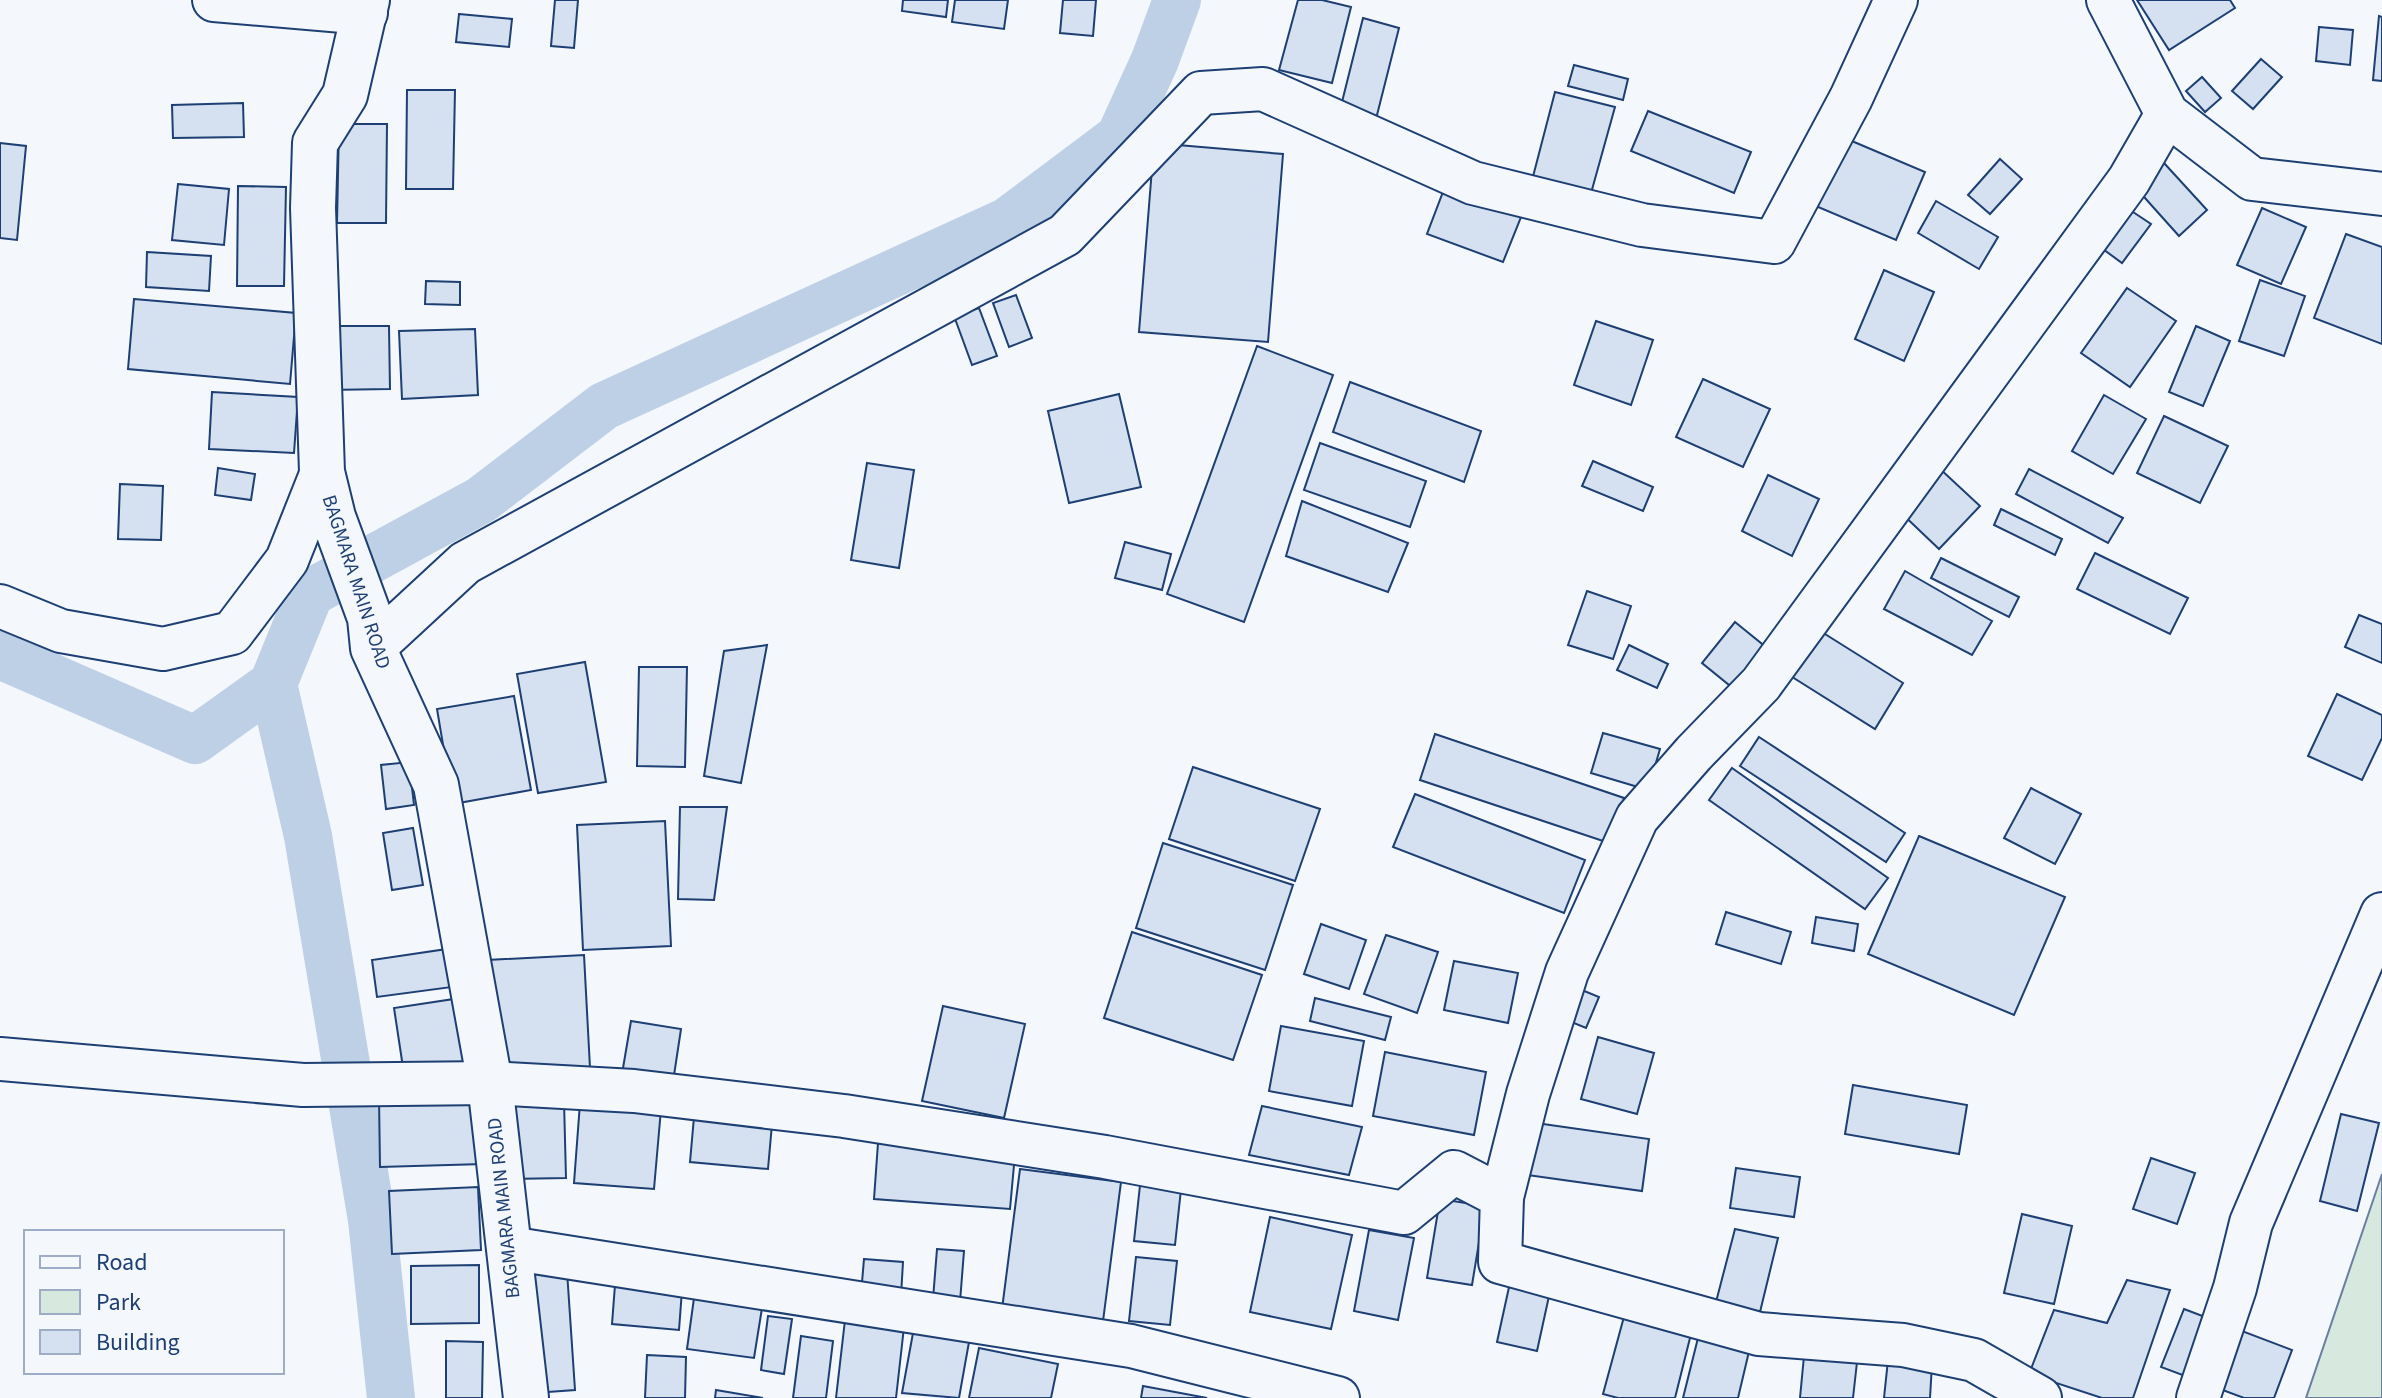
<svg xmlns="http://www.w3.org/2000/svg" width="2382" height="1398" font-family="'Source Sans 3',sans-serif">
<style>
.green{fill:#d7e8df;stroke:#687fa3;stroke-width:2}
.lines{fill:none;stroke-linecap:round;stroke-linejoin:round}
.canal{stroke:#bed0e5;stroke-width:48}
.building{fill:#d5e0f0;stroke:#1d3f73;stroke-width:2}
.minor-casing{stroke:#1d3f73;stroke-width:46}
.tertiary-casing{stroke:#1d3f73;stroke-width:48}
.minor{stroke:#f4f7fb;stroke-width:42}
.tertiary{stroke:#f4f7fb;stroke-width:44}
.labels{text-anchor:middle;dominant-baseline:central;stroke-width:6;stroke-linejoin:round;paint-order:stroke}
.street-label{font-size:20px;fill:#1d3f73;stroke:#f4f7fb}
</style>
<rect width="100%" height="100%" fill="#f4f7fb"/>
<!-- green -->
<path class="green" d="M 2382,1174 L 2382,1398 L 2306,1398 Z"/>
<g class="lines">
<!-- canal -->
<g class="canal">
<path d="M 0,655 L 195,740 L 273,684 L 310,593 L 481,500 L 604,406 L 1008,221 L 1120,137 L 1155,60 L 1177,0"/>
<path d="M 273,684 L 308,836 L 372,1220 L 391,1398"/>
</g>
</g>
<!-- building -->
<g class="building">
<path d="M 555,0 L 578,0 L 574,48 L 551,46 Z"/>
<path d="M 903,0 L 948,0 L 946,17 L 902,11 Z"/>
<path d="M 955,0 L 1008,0 L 1004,29 L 952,22 Z"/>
<path d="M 1063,0 L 1096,0 L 1093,36 L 1060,33 Z"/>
<path d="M 1298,0 L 1322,0 L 1351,7 L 1332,83 L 1279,70 Z"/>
<path d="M 2137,0 L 2230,0 L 2235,8 L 2169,50 Z"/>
<path d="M 459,14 L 512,19 L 509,47 L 456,42 Z"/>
<path d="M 2379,16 L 2382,17 L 2382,81 L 2373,80 Z"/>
<path d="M 1363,18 L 1399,28 L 1376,119 L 1340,110 Z"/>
<path d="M 2319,27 L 2353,30 L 2350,65 L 2316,61 Z"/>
<path d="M 2261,59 L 2282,77 L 2253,109 L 2232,91 Z"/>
<path d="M 1574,65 L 1628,79 L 1623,100 L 1568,86 Z"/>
<path d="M 2202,77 L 2221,98 L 2205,112 L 2186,91 Z"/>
<path d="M 407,90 L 455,90 L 453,189 L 406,189 Z"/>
<path d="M 1555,92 L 1615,107 L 1588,204 L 1530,188 Z"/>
<path d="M 243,103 L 244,137 L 173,138 L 172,105 Z"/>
<path d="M 1648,111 L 1751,152 L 1734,193 L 1631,151 Z"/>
<path d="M 339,124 L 387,124 L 386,223 L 337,223 Z"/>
<path d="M 1840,136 L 1925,172 L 1896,240 L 1811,204 Z"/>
<path d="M 0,143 L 26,146 L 17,240 L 0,238 Z"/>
<path d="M 1154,143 L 1283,154 L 1268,342 L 1139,332 Z"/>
<path d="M 2000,159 L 2022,179 L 1990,214 L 1968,195 Z"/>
<path d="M 2164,163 L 2207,210 L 2179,236 L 2136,188 Z"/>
<path d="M 178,184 L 229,189 L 224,245 L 172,240 Z"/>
<path d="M 1446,184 L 1523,212 L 1503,262 L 1427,234 Z"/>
<path d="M 238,186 L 286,187 L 284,286 L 237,286 Z"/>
<path d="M 1936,201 L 1998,237 L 1979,269 L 1918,233 Z"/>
<path d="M 2124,206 L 2151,224 L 2122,263 L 2096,244 Z"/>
<path d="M 2262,208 L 2306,227 L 2281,284 L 2237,265 Z"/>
<path d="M 2346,234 L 2382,247 L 2382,344 L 2314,318 Z"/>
<path d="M 147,252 L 211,256 L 209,291 L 146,287 Z"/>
<path d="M 1884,270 L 1934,292 L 1904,361 L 1855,339 Z"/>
<path d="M 2260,280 L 2305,296 L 2284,356 L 2239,341 Z"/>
<path d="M 426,281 L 460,282 L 460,305 L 425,304 Z"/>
<path d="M 2127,288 L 2176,321 L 2130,387 L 2081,353 Z"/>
<path d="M 1016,295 L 1032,338 L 1009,347 L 993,303 Z"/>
<path d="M 134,299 L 296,313 L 290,384 L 128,369 Z"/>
<path d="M 979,308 L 997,356 L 972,365 L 954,316 Z"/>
<path d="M 1596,321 L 1653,340 L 1631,405 L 1574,385 Z"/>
<path d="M 327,326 L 389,326 L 390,389 L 327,390 Z"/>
<path d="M 2196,326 L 2230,341 L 2203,406 L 2169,392 Z"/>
<path d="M 475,329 L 478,395 L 402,399 L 399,331 Z"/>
<path d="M 1257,346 L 1333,375 L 1244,622 L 1167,594 Z"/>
<path d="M 1703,379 L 1770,409 L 1743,467 L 1676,437 Z"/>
<path d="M 1350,382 L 1481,431 L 1464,482 L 1333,432 Z"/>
<path d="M 212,392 L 298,397 L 294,453 L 209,449 Z"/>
<path d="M 1119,394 L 1141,487 L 1069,503 L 1048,411 Z"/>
<path d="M 2104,395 L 2146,419 L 2113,474 L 2072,451 Z"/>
<path d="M 2164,416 L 2228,446 L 2200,503 L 2137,473 Z"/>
<path d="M 1320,443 L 1426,481 L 1410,527 L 1304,490 Z"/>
<path d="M 1593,461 L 1653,487 L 1643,511 L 1582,486 Z"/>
<path d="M 867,463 L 914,470 L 899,568 L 851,560 Z"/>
<path d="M 1938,467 L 1980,506 L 1939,549 L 1897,509 Z"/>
<path d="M 218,468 L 255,474 L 251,500 L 215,495 Z"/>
<path d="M 2029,469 L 2123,518 L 2108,543 L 2016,494 Z"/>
<path d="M 1768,475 L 1819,499 L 1792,556 L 1742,531 Z"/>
<path d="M 120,484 L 163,486 L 161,540 L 118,539 Z"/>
<path d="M 1302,501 L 1408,543 L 1388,592 L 1286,556 Z"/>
<path d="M 2001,509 L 2062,539 L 2055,555 L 1994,525 Z"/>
<path d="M 1125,542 L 1171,554 L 1162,590 L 1115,578 Z"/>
<path d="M 2095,553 L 2188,598 L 2170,634 L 2077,589 Z"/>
<path d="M 1941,558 L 2019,597 L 2009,617 L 1931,578 Z"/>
<path d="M 1905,571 L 1992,621 L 1972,655 L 1884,609 Z"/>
<path d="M 1587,591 L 1631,606 L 1613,659 L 1568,645 Z"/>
<path d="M 2359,615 L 2382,624 L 2382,663 L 2345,647 Z"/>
<path d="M 1735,622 L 1767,648 L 1734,689 L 1702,663 Z"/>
<path d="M 1817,629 L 1903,683 L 1875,729 L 1789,675 Z"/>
<path d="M 767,645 L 741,783 L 704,776 L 724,651 Z"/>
<path d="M 1629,645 L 1668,664 L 1657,688 L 1617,670 Z"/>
<path d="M 585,662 L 606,782 L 538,793 L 517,674 Z"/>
<path d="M 639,667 L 687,667 L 685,767 L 637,766 Z"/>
<path d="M 2337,694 L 2382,715 L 2382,738 L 2362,780 L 2308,756 Z"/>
<path d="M 514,696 L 531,790 L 453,804 L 437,709 Z"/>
<path d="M 1603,733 L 1660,749 L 1648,790 L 1591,773 Z"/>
<path d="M 1435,734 L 1624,798 L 1609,843 L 1420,780 Z"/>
<path d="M 1759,737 L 1905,833 L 1886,862 L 1740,766 Z"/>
<path d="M 409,762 L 414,805 L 386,809 L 381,765 Z"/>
<path d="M 1193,767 L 1320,809 L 1295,881 L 1169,839 Z"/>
<path d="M 1732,768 L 1888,878 L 1865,909 L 1709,800 Z"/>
<path d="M 2031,788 L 2081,814 L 2055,864 L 2004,838 Z"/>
<path d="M 1415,794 L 1585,860 L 1564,913 L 1393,847 Z"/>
<path d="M 680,807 L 727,807 L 714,900 L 678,899 Z"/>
<path d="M 665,821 L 671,946 L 583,950 L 577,825 Z"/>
<path d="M 413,828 L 423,885 L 392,890 L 383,833 Z"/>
<path d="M 1919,836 L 2065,897 L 2014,1015 L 1868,954 Z"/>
<path d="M 1163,843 L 1293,885 L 1265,970 L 1136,928 Z"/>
<path d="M 1726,912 L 1791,932 L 1781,964 L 1716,944 Z"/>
<path d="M 1816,917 L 1858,924 L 1854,951 L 1812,943 Z"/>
<path d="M 1321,924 L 1366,940 L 1349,989 L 1304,974 Z"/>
<path d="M 1132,932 L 1262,975 L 1233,1060 L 1104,1018 Z"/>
<path d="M 1386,935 L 1438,952 L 1417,1013 L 1364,994 Z"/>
<path d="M 447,949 L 452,987 L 377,997 L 372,960 Z"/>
<path d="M 584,955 L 590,1068 L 492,1072 L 487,960 Z"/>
<path d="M 1454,961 L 1518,973 L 1508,1023 L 1444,1010 Z"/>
<path d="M 1577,988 L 1599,997 L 1586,1028 L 1564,1019 Z"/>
<path d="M 1315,998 L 1391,1017 L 1385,1040 L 1310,1021 Z"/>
<path d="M 454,999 L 464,1064 L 404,1074 L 394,1008 Z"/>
<path d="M 943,1006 L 1025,1024 L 1004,1118 L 922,1101 Z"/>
<path d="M 631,1021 L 681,1029 L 673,1082 L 622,1074 Z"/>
<path d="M 1281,1026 L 1364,1041 L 1352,1106 L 1269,1091 Z"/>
<path d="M 1598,1037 L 1654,1053 L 1637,1114 L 1581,1099 Z"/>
<path d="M 1385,1052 L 1486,1072 L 1474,1135 L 1373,1116 Z"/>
<path d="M 1853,1085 L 1967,1105 L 1959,1154 L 1845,1134 Z"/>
<path d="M 481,1095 L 483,1164 L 380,1167 L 379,1098 Z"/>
<path d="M 564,1101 L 566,1178 L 506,1179 L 505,1102 Z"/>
<path d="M 580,1103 L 661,1109 L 654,1189 L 574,1183 Z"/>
<path d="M 1262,1106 L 1362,1127 L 1349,1175 L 1249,1155 Z"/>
<path d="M 2341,1114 L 2379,1123 L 2357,1211 L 2320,1201 Z"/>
<path d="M 694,1117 L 772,1124 L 768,1169 L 690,1162 Z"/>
<path d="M 1529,1122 L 1649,1139 L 1642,1191 L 1521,1174 Z"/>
<path d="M 878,1143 L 1015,1154 L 1010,1209 L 874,1199 Z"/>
<path d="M 2151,1158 L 2195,1173 L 2177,1224 L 2133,1209 Z"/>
<path d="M 1736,1168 L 1800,1177 L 1794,1217 L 1730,1208 Z"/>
<path d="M 1020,1169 L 1121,1182 L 1102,1329 L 1001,1317 Z"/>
<path d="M 1141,1176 L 1182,1180 L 1175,1245 L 1134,1241 Z"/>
<path d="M 478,1187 L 481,1250 L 392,1254 L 389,1191 Z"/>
<path d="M 1440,1199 L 1485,1206 L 1472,1285 L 1427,1278 Z"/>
<path d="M 2022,1214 L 2072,1226 L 2054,1304 L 2004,1293 Z"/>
<path d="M 1270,1217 L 1352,1235 L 1331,1329 L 1250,1312 Z"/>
<path d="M 1735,1229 L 1778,1238 L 1760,1312 L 1716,1302 Z"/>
<path d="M 1369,1230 L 1414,1238 L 1398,1320 L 1354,1311 Z"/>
<path d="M 937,1249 L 964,1251 L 960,1302 L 933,1299 Z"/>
<path d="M 1136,1257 L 1177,1261 L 1170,1325 L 1129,1321 Z"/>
<path d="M 864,1259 L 903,1262 L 901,1296 L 861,1294 Z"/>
<path d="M 479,1265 L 479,1323 L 411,1324 L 411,1266 Z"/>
<path d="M 567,1271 L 575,1390 L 534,1393 L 526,1274 Z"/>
<path d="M 1511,1278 L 1551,1287 L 1537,1351 L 1497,1342 Z"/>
<path d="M 2127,1280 L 2170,1290 L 2133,1398 L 2102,1398 L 2029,1374 L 2054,1310 L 2107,1323 Z"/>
<path d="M 615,1285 L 682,1290 L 679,1330 L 612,1324 Z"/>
<path d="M 694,1298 L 762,1308 L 754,1358 L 687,1349 Z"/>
<path d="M 2184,1309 L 2292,1350 L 2274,1398 L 2244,1398 L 2161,1367 Z"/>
<path d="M 1625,1313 L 1692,1330 L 1675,1398 L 1618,1398 L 1603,1394 Z"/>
<path d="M 768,1316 L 792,1319 L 784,1374 L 761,1370 Z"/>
<path d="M 845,1320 L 904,1327 L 896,1398 L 836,1398 Z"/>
<path d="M 1700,1330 L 1751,1343 L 1738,1398 L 1683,1398 Z"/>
<path d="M 913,1333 L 969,1342 L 959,1398 L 902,1393 Z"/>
<path d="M 801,1336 L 833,1341 L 826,1398 L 793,1398 Z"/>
<path d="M 446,1341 L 483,1342 L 482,1398 L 446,1398 Z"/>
<path d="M 979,1348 L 1058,1364 L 1051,1398 L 969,1398 Z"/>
<path d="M 647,1355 L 686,1357 L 685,1398 L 645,1398 Z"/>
<path d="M 1804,1356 L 1857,1362 L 1853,1398 L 1800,1398 Z"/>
<path d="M 1888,1360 L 1932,1364 L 1930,1398 L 1884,1398 Z"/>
<path d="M 1143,1386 L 1207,1398 L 1141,1398 Z"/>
<path d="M 716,1390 L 763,1398 L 715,1398 Z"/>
</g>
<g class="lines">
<!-- minor casing -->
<g class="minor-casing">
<g id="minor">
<path d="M 214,0 L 366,13"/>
<path d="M 2108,0 L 2167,114 L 2252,179 L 2382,194"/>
<path d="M 0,606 L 61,631 L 163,649 L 232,633 L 287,560 L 322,472"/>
<path d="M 373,648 L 465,563 L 1065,235 L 1201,93 L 1263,89 L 1473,183 L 1642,225 L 1774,242 L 1851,98 L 1896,0"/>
<path d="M 0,1059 L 303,1085 L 490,1083 L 634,1091 L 844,1116 L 1105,1157 L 1404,1213 L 1454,1172 L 1502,1197 L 1500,1262 L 1759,1334 L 1903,1345 L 1974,1360 L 2040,1398"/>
<path d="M 1502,1197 L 1528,1094 L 1567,972 L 1637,818 L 1694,753 L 1761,684 L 2129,180 L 2167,114"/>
<path d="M 509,1248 L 1131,1346 L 1338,1398"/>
<path d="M 2198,1398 L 2235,1288 L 2251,1223 L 2382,914"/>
</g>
</g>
<!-- tertiary casing -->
<g class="tertiary-casing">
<path id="tertiary" d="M 367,0 L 345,95 L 315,143 L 313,208 L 322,472 L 333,517 L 370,618 L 373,648 L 436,785 L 490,1083 L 526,1398"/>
</g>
<!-- minor -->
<use href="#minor" class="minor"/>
<!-- tertiary -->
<use href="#tertiary" class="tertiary"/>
</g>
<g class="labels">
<!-- street labels -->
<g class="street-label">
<text transform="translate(356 582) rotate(72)">BAGMARA MAIN ROAD</text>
<text transform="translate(504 1208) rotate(-96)">BAGMARA MAIN ROAD</text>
</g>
</g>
<!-- legend -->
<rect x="24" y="1230" width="260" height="144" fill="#f4f7fb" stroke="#9eadc5" stroke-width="2"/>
<rect x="40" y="1256" width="40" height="12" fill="#f4f7fb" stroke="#9eadc5" stroke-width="2"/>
<text x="96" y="1270" font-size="24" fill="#1d3f73">Road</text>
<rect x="40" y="1290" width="40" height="24" fill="#d7e8df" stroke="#9eadc5" stroke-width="2"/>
<text x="96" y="1310" font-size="24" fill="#1d3f73">Park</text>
<rect x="40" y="1330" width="40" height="24" fill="#d5e0f0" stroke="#9eadc5" stroke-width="2"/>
<text x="96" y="1350" font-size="24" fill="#1d3f73">Building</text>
</svg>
